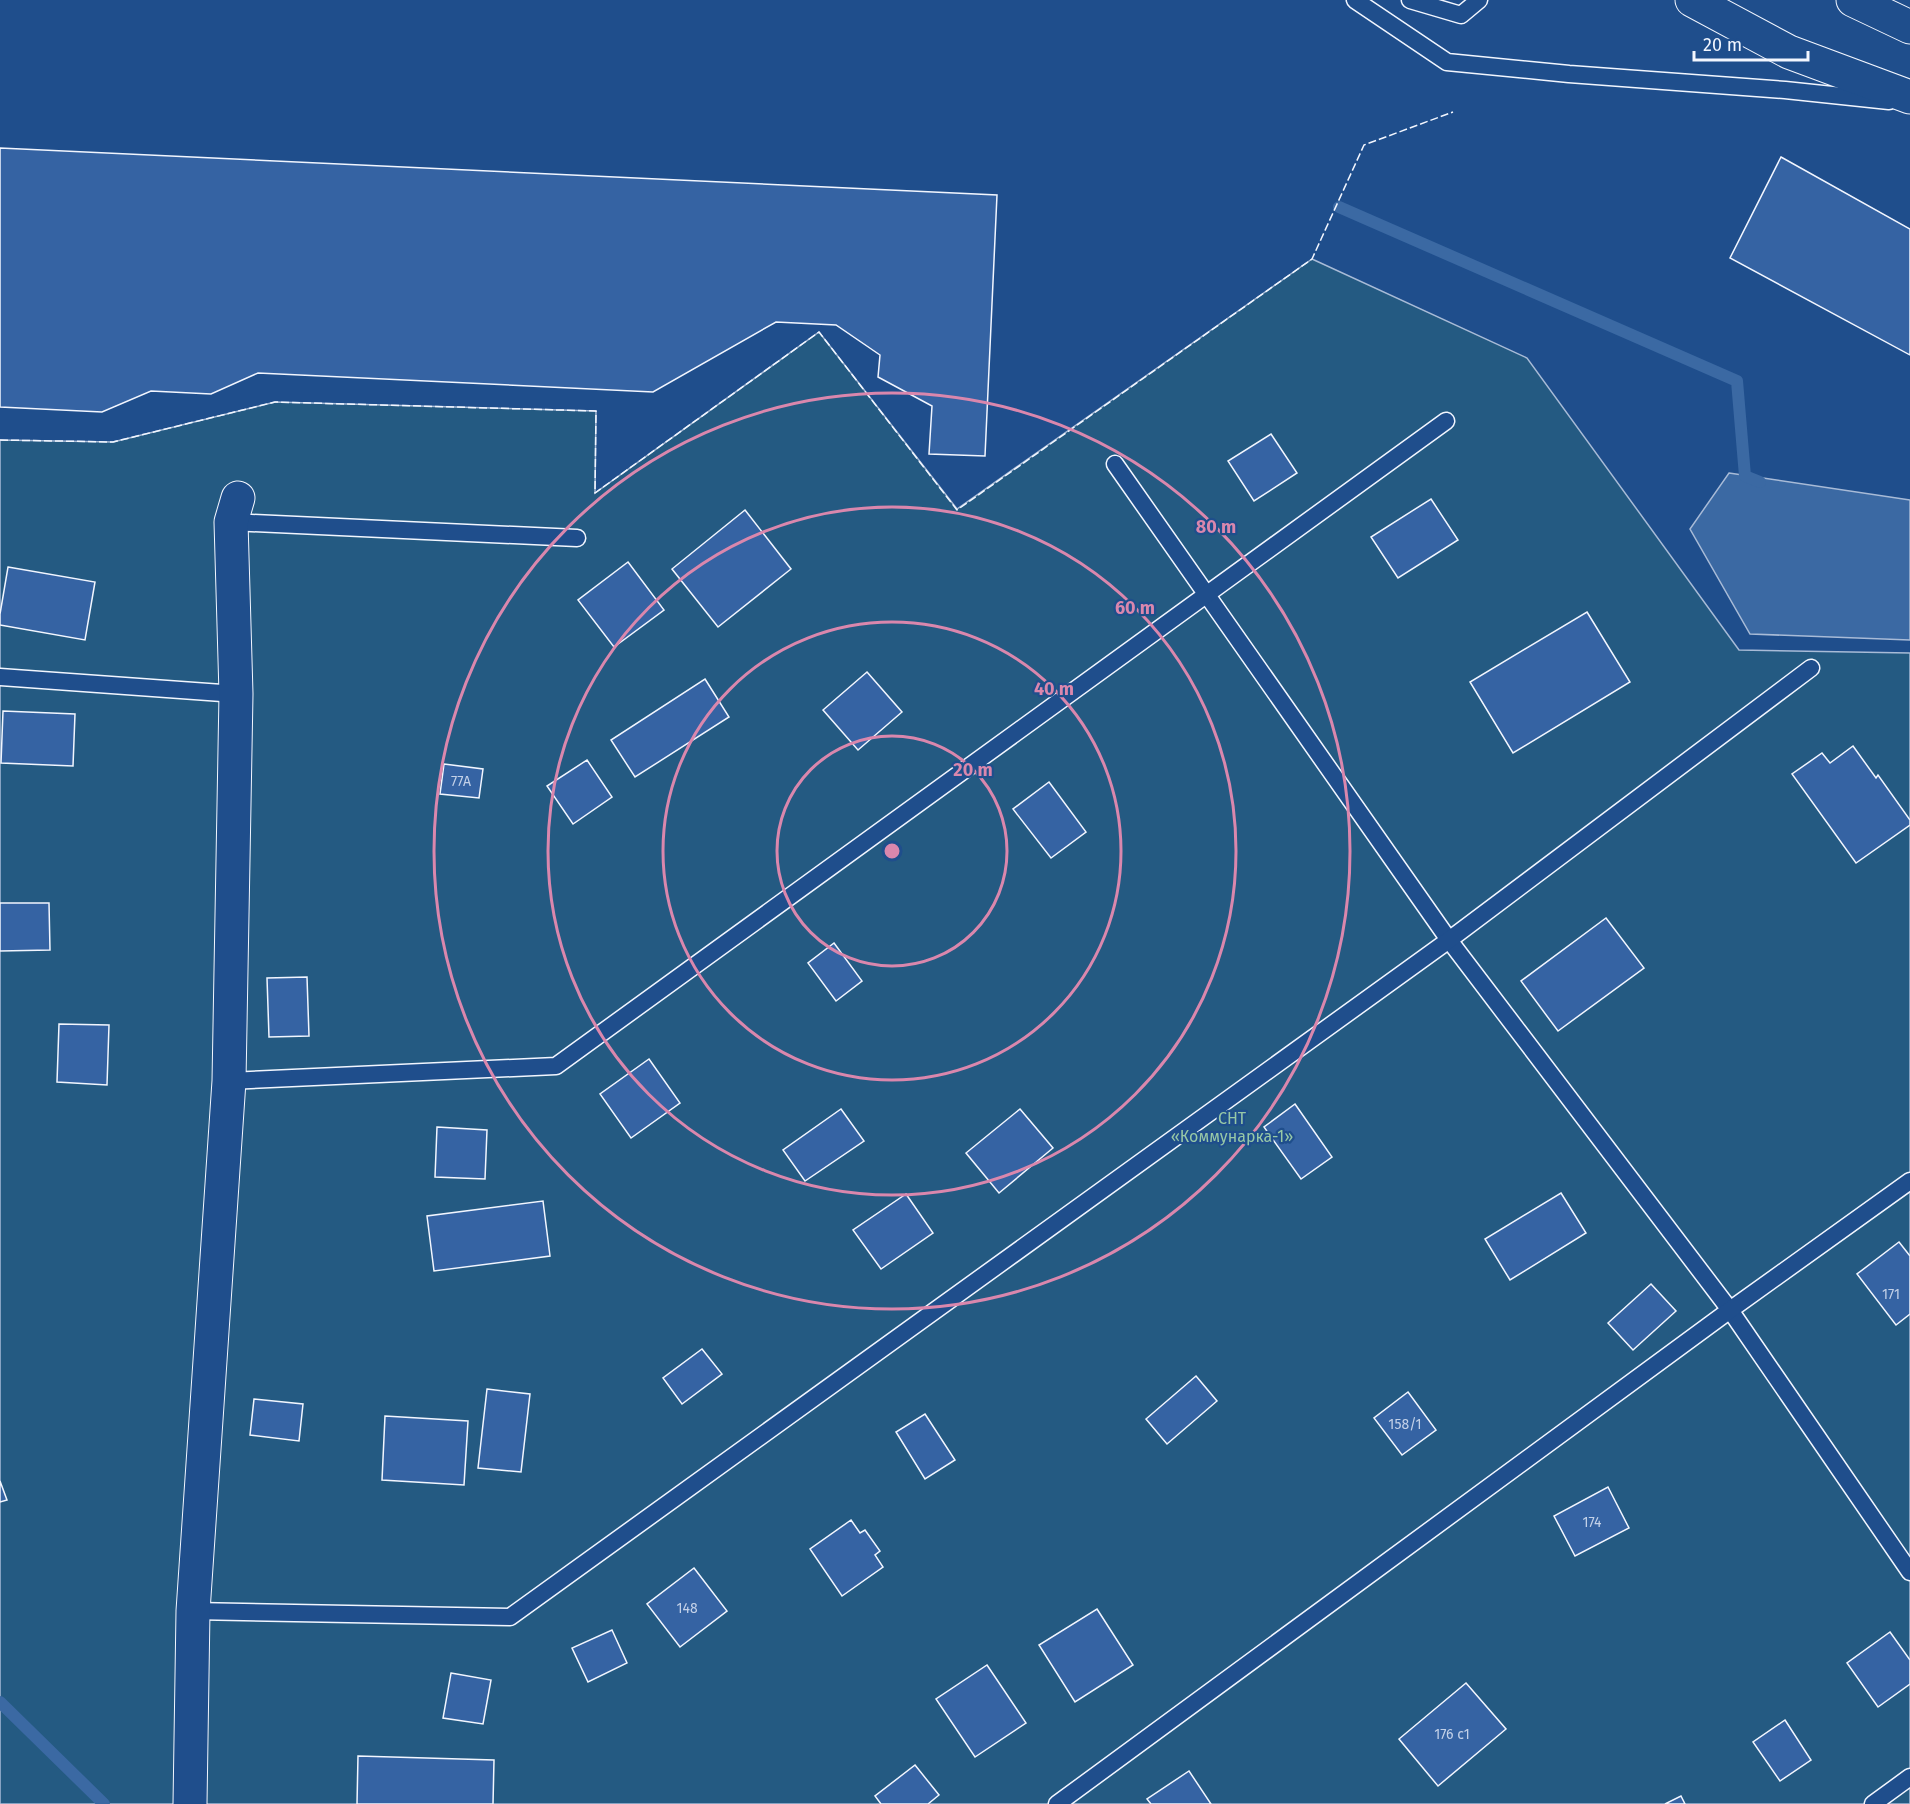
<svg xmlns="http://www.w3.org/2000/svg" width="1910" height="1804" font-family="'Fira Sans',sans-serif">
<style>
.green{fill:#245a82;stroke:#a8bbd7;stroke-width:1.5}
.water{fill:#3b69a3;stroke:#a8bbd7;stroke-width:1.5}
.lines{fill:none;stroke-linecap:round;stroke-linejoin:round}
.stream{stroke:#3b69a3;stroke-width:12}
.building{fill:#3563a3;stroke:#f2f6ff;stroke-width:1.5}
.service-casing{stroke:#f2f6ff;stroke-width:19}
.minor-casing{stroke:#f2f6ff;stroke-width:35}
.service{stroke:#1f4e8c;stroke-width:16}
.minor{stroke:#1f4e8c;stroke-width:33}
.fence{stroke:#f2f6ff;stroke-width:1.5;stroke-dasharray:8 3;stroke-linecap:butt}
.ring{fill:none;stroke:#da87ad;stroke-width:3}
.labels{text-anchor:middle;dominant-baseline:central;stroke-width:4.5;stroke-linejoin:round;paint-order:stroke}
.number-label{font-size:14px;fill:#c3d1e8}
.park-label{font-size:16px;fill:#97c8a6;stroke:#1f4e8c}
.centre{fill:#da87ad;stroke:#1f4e8c;stroke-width:3}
.ring-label{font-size:18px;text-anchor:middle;font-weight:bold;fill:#da87ad;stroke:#1f4e8c;stroke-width:4.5;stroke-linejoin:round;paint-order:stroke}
</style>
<rect width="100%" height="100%" fill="#1f4e8c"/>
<!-- green -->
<path class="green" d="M 1312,259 L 1527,358 L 1739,650 L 1910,653 L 1910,1804 L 0,1804 L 0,440 L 113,442 L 275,402 L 596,411 L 595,493 L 819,332 L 957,509 Z"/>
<!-- water -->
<path class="water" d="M 1729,473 L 1910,500 L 1910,640 L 1750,634 L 1690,529 Z"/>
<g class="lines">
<!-- stream -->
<g class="stream">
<path d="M 1339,207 L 1737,381 L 1745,476 L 1760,482"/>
<path d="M 0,1702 L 104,1804"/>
</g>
</g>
<!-- building -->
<g class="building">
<path d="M 0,148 L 997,195 L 985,456 L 929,454 L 932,406 L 878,377 L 880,355 L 836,325 L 776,322 L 653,392 L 258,373 L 211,394 L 151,391 L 102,412 L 0,407 Z"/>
<path d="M 1781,157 L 1910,229 L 1910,355 L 1730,258 Z"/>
<path d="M 1271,434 L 1297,473 L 1254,501 L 1228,461 Z"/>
<path d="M 1431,499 L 1458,540 L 1398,578 L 1371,537 Z"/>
<path d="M 745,510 L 791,569 L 718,627 L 672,569 Z"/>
<path d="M 628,562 L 664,610 L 614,647 L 578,600 Z"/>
<path d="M 8,567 L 95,582 L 85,640 L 0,625 L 0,614 Z"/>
<path d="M 1587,612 L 1630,682 L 1513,753 L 1470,682 Z"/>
<path d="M 867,672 L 902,712 L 858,750 L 823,710 Z"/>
<path d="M 705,679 L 729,717 L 635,777 L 611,740 Z"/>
<path d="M 3,711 L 75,714 L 73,766 L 1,763 Z"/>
<path d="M 1853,746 L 1876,778 L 1878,775 L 1910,820 L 1910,825 L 1856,863 L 1792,774 L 1822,753 L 1830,763 Z"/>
<path d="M 587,760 L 612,797 L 573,824 L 547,786 Z"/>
<path d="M 444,764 L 483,769 L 479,798 L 440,794 Z"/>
<path d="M 1049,782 L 1086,832 L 1051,858 L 1013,809 Z"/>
<path d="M 0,903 L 49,903 L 50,950 L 0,951 Z"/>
<path d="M 1606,918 L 1644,968 L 1558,1031 L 1521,981 Z"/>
<path d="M 834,943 L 862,981 L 836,1001 L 808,963 Z"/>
<path d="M 307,977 L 309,1036 L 269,1037 L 267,978 Z"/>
<path d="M 59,1024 L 109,1025 L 107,1085 L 57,1082 Z"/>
<path d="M 649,1059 L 680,1103 L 631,1138 L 600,1094 Z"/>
<path d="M 1295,1104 L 1332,1157 L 1301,1179 L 1264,1127 Z"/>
<path d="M 841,1109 L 864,1141 L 805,1181 L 783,1150 Z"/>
<path d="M 1020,1109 L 1053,1148 L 999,1193 L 966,1153 Z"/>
<path d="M 437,1127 L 487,1130 L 485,1179 L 435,1177 Z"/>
<path d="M 1561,1193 L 1586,1233 L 1510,1280 L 1485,1239 Z"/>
<path d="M 906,1194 L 933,1233 L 881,1269 L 853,1230 Z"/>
<path d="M 543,1201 L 550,1256 L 434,1271 L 427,1216 Z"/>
<path d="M 1899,1242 L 1910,1256 L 1910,1314 L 1896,1325 L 1857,1274 Z"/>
<path d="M 1651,1284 L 1676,1311 L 1633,1350 L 1608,1323 Z"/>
<path d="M 702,1349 L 722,1374 L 682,1404 L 663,1378 Z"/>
<path d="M 1196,1376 L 1217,1401 L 1167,1444 L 1146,1419 Z"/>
<path d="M 487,1389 L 530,1394 L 521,1472 L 478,1468 Z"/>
<path d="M 1408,1392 L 1436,1430 L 1402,1455 L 1374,1418 Z"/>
<path d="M 254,1399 L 303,1404 L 299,1441 L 250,1435 Z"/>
<path d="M 925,1414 L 955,1460 L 925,1479 L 896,1432 Z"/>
<path d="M 385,1416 L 468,1421 L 464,1485 L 382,1480 Z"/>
<path d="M 0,1481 L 7,1500 L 0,1502 Z"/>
<path d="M 1608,1487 L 1629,1528 L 1575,1556 L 1554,1516 Z"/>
<path d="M 851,1520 L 860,1533 L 865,1530 L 880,1551 L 875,1555 L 883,1567 L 842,1596 L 810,1549 Z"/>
<path d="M 694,1568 L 727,1611 L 680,1647 L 647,1604 Z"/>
<path d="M 1097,1609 L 1133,1665 L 1075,1702 L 1039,1645 Z"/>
<path d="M 612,1630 L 627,1663 L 588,1682 L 572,1648 Z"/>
<path d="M 1890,1632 L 1910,1660 L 1910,1684 L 1878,1707 L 1847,1663 Z"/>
<path d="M 987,1665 L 1026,1723 L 975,1757 L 936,1699 Z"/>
<path d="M 451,1673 L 491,1680 L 483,1724 L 443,1718 Z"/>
<path d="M 1466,1683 L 1506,1729 L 1438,1786 L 1399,1739 Z"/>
<path d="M 1785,1720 L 1811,1760 L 1780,1781 L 1753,1742 Z"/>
<path d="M 358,1756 L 494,1760 L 493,1804 L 357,1804 Z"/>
<path d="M 915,1765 L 939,1795 L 928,1804 L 881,1804 L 875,1796 Z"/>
<path d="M 1189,1771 L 1211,1804 L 1151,1804 L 1147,1799 Z"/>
<path d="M 1681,1796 L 1685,1804 L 1665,1804 Z"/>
</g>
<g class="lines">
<!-- service casing -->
<g class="service-casing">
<g id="service">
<path d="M 1355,0 L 1447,62 L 1569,74 L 1785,90 L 1889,101"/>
<path d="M 1410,0 L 1461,15 L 1479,0"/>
<path d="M 1115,464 L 1449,940 L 1730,1310 L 1910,1572"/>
<path d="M 231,522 L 577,538"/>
<path d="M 0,677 L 236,694"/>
<path d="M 229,1081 L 556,1066 L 1446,421"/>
<path d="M 193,1611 L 510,1617 L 1449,940 L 1811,668"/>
<path d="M 1057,1804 L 1730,1310 L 1910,1181"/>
<path d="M 1873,1804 L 1910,1777"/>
</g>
</g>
<!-- minor casing -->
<g class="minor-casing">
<g id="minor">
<path d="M 1692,0 L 1789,52 L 1910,97"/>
<path d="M 1853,0 L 1910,27"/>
<path d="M 190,1804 L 193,1611 L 229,1081 L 236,694 L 231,522 L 238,498"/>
</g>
</g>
<!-- service -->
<use href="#service" class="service"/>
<!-- minor -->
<use href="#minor" class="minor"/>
<!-- fence -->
<path class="fence" d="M 0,440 L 113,442 L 275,402 L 596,411 L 595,493 L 819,332 L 957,510 L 1312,259 L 1364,145 L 1453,112"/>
</g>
<!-- distance rings -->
<g class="ring">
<circle cx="892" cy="851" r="115"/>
<circle cx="892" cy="851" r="229"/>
<circle cx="892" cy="851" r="344"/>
<circle cx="892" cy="851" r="458"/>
</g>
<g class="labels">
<!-- number labels -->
<g class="number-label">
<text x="461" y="781">77А</text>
<text x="1891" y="1294">171</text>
<text x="1405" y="1424">158/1</text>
<text x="1592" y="1522">174</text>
<text x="687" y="1608">148</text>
<text x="1452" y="1734">176 с1</text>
</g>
<!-- park labels -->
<g class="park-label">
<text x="1232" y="1118">СНТ<tspan x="1232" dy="18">«Коммунарка-1»</tspan></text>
</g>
</g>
<circle cx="892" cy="851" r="9" class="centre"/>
<g class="ring-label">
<text x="1216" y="533">80 m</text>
<text x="1135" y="614">60 m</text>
<text x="1054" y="695">40 m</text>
<text x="973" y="776">20 m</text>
</g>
<!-- scale -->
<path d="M1694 51v9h114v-9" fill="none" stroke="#f2f6ff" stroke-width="3"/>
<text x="1703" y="51" font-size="18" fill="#f2f6ff" stroke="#1f4e8c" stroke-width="4.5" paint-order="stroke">20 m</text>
</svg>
